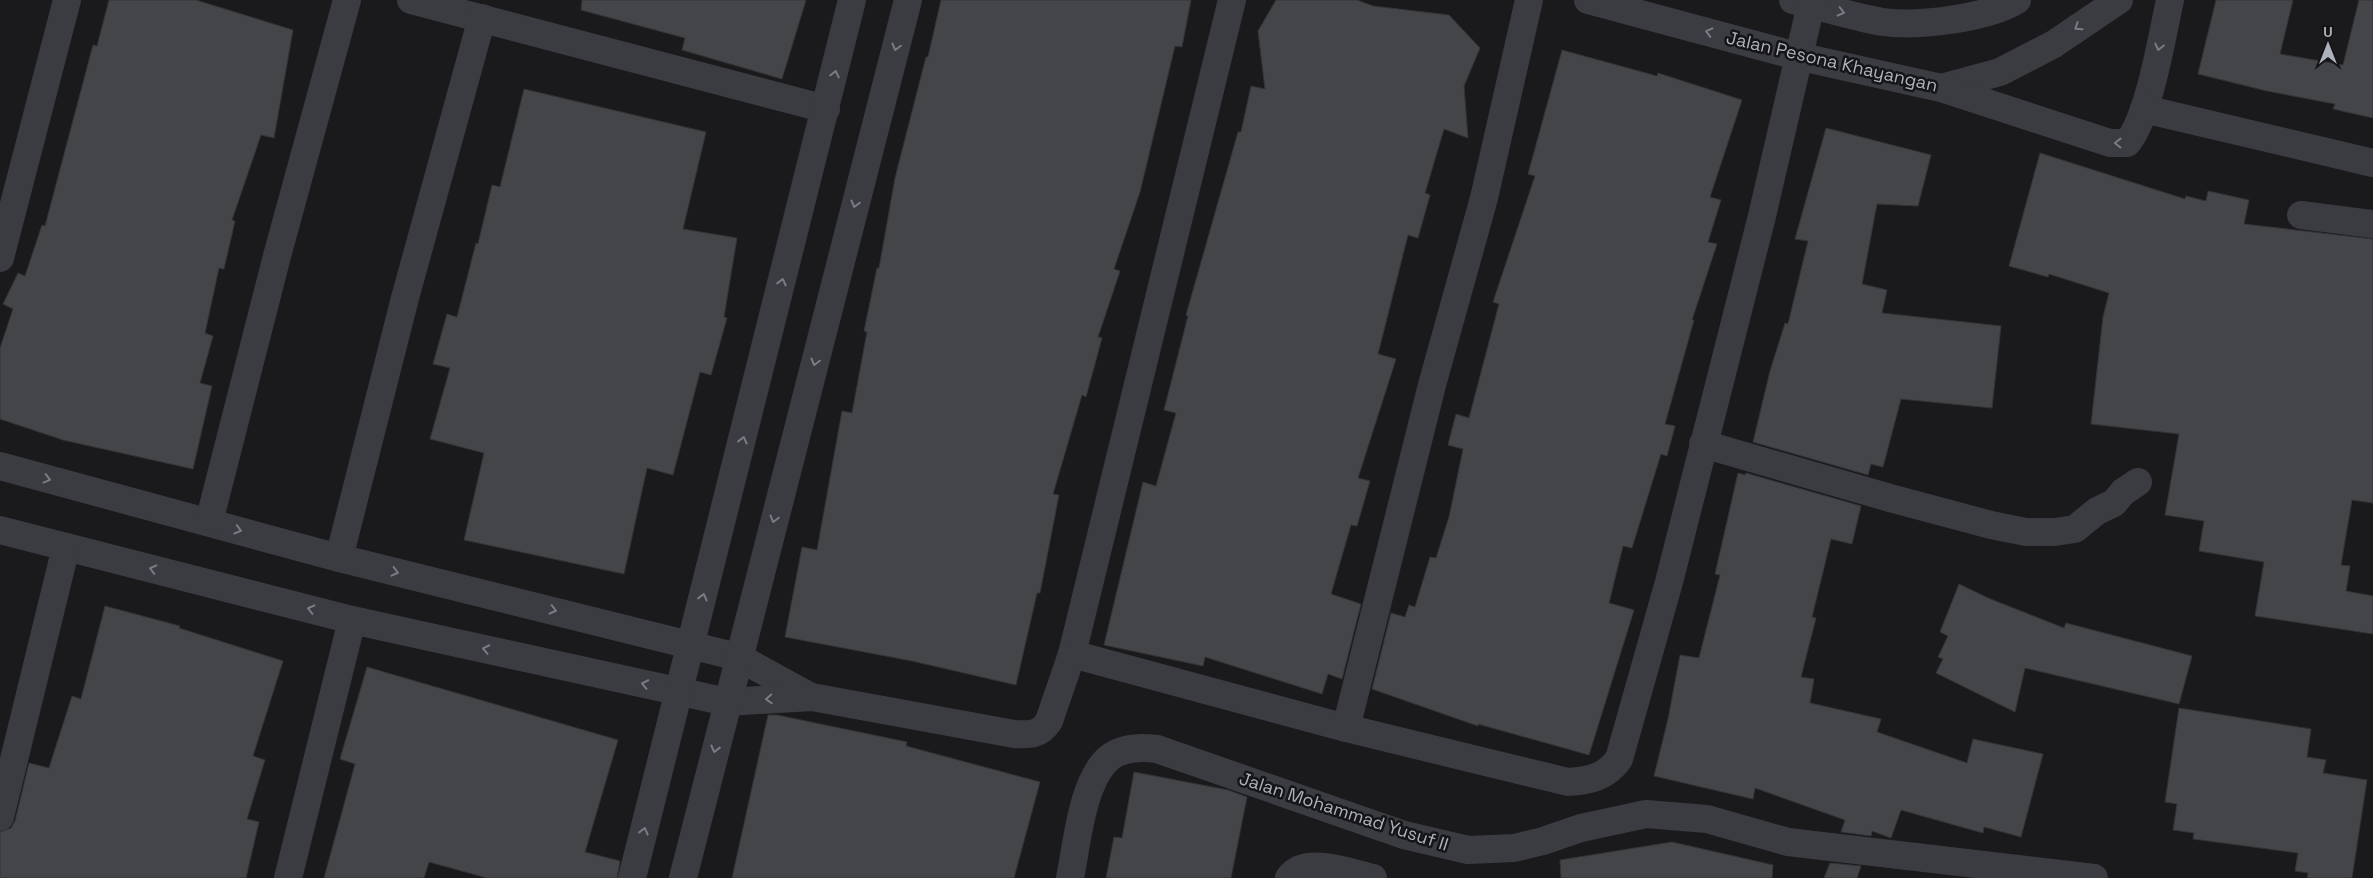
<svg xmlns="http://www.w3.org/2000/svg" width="2373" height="878" font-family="'Space Grotesk',sans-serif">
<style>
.building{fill:#444549;stroke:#343438}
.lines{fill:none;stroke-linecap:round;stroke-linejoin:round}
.minor{stroke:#3b3c41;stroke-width:28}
.oneway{stroke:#7a7c84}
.labels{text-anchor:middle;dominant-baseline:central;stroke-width:5;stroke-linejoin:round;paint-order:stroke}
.street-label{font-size:18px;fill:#adb1bb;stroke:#151517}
</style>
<rect width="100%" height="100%" fill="#1a1a1c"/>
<!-- building -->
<g class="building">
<path d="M 109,0 L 196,0 L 293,30 L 274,138 L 261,135 L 232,220 L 235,221 L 224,269 L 219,268 L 205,333 L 213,336 L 200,383 L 212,386 L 193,469 L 63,440 L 0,419 L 0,348 L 13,309 L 3,304 L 18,273 L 25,276 L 42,225 L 45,226 L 93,45 L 97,46 Z"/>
<path d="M 582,0 L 806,0 L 782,79 L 682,50 L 685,38 L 581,10 Z"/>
<path d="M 941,0 L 1191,0 L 1182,47 L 1175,46 L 1140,192 L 1114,269 L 1120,271 L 1098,337 L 1102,338 L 1086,397 L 1082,395 L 1053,494 L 1059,495 L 1040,593 L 1037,593 L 1016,685 L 912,661 L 785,637 L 802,547 L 817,550 L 842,411 L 852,413 L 867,332 L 864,331 L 877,268 L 879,268 L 895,178 L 926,57 L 928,57 Z"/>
<path d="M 1276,0 L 1357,0 L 1373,6 L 1449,15 L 1480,48 L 1464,86 L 1468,138 L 1444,129 L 1425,193 L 1430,195 L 1418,238 L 1408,235 L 1378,354 L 1396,359 L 1358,478 L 1370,481 L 1357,526 L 1351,525 L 1331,594 L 1361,604 L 1342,679 L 1328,674 L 1322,694 L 1205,657 L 1203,666 L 1104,645 L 1143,482 L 1156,486 L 1176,413 L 1164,410 L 1188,316 L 1186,315 L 1238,132 L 1241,132 L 1251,86 L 1265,89 L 1258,31 Z"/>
<path d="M 2216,0 L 2293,0 L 2280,54 L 2343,65 L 2359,0 L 2373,0 L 2373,118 L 2333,109 L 2335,104 L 2267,91 L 2198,74 Z"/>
<path d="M 1562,50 L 1657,76 L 1658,73 L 1742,100 L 1710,197 L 1721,200 L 1708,242 L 1717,244 L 1692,320 L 1694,320 L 1665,424 L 1675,426 L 1667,456 L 1661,454 L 1632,548 L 1623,546 L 1609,603 L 1634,610 L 1589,755 L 1478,724 L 1478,726 L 1372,689 L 1391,613 L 1405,617 L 1409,605 L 1415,607 L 1430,557 L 1436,558 L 1449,517 L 1463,449 L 1448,445 L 1456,414 L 1469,418 L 1499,304 L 1493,302 L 1535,176 L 1528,174 Z"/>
<path d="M 524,89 L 706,132 L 683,229 L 737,238 L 724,317 L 727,318 L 711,375 L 700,372 L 673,475 L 647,468 L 624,574 L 464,540 L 484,453 L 430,439 L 450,368 L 433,364 L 447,314 L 457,317 L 476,243 L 478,244 L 492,185 L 500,187 Z"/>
<path d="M 1826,128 L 1931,155 L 1918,206 L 1877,204 L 1862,284 L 1887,290 L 1882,313 L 2001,326 L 1992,408 L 1901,399 L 1883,467 L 1871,464 L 1868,475 L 1753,442 L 1770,371 L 1785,323 L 1788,324 L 1808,241 L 1795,239 Z"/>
<path d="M 2040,153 L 2185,199 L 2186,196 L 2206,201 L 2208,191 L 2249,200 L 2244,224 L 2373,239 L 2373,503 L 2352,500 L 2341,565 L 2350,566 L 2346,591 L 2373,596 L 2373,634 L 2255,616 L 2264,562 L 2199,551 L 2204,521 L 2165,515 L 2179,434 L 2091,424 L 2103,317 L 2109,293 L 2049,274 L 2048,277 L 2009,266 Z"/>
<path d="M 1738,473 L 1745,475 L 1746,473 L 1861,506 L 1852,544 L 1831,539 L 1812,617 L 1816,618 L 1801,677 L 1814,679 L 1810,703 L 1881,719 L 1877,732 L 1967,763 L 1973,739 L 2043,754 L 2021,837 L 1984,827 L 1983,833 L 1901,810 L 1891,838 L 1872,831 L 1871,836 L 1841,832 L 1845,820 L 1755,788 L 1753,799 L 1654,776 L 1668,719 L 1680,655 L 1699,658 L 1720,575 L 1715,574 Z"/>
<path d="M 1959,584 L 1988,598 L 2064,628 L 2066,623 L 2192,656 L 2179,704 L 2025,668 L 2015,712 L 1936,673 L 1943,659 L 1938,657 L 1948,636 L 1940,632 Z"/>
<path d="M 105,606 L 180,626 L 179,628 L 283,661 L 253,756 L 265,760 L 247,819 L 259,822 L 246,878 L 0,878 L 0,832 L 11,828 L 15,821 L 29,763 L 49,768 L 72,696 L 81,699 Z"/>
<path d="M 367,667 L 618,740 L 585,852 L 620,861 L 617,878 L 487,878 L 429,862 L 424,878 L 324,878 L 355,764 L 340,759 Z"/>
<path d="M 2179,708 L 2311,729 L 2307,757 L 2326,760 L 2323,773 L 2367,780 L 2352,878 L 2307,878 L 2308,873 L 2295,871 L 2298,853 L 2193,839 L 2194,833 L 2173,830 L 2177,804 L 2165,802 Z"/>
<path d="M 768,715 L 777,715 L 907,742 L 906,746 L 1040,782 L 1014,878 L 732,878 Z"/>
<path d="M 1134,772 L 1228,790 L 1247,797 L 1231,878 L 1106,878 L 1114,837 L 1122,838 Z"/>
<path d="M 1672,842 L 1773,865 L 1772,878 L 1561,878 L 1560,860 Z"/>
<path d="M 1830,863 L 1861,866 L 1857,878 L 1824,878 Z"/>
</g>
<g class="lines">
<!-- minor -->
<g class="minor">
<path d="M 411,0 L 826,109"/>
<path d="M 1588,0 L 1797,56 L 1941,88 L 2000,72 L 2054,44 L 2119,0"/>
<path d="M 1793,0 C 1823,7 1853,17 1883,22 C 1917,27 1988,18 2017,0"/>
<path d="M 1941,88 L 2110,143 L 2127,143 C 2149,118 2162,36 2170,0"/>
<path d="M 2144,109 L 2373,163"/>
<path d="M 2301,215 L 2373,224"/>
<path d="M 0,258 L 67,0"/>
<path d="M 1703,444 L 1890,498 L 1991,525 L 2026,532 L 2055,532 L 2075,529 L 2097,511 L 2114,503 L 2123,492 L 2138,482"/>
<path d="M 0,466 L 339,558 L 738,657 L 811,697"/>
<path d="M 209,522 L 277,256 L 347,0"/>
<path d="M 0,530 L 352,620 L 727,702 L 812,697 L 1014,734 C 1030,735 1040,735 1049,721 L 1072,654 L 1232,0"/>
<path d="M 339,558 L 405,298 L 482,18"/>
<path d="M 1072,654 L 1346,728 L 1568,782 C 1589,781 1606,777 1619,759 L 1669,582 L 1762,216 L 1812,0"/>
<path d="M 1346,728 L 1432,385 L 1484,198 L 1529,0"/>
<path d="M 0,817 L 66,547"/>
<path d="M 288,878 L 352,620"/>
<path d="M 632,878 L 852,0"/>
<path d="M 683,878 L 908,0"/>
<path d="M 1070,878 C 1077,844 1082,781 1109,758 C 1123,747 1141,747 1157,749 L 1404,835 L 1468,850 L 1514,848 L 1543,841 L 1581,828 L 1646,814 L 1707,819 L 1788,842 L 2094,878"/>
<path d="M 1289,878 C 1305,855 1351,873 1373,878"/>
</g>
</g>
<!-- one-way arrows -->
<defs><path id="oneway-chevron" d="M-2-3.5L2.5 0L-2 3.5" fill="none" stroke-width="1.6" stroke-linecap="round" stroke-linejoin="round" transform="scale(1.25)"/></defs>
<g class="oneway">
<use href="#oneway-chevron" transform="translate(1841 12) rotate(14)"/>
<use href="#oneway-chevron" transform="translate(2078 27) rotate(146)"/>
<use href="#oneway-chevron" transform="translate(1709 32) rotate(-165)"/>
<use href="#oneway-chevron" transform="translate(896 47) rotate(105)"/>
<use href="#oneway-chevron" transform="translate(2159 47) rotate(103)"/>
<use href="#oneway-chevron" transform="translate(835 74) rotate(-77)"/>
<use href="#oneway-chevron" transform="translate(2118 143) rotate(-179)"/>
<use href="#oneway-chevron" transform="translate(855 204) rotate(105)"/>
<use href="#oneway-chevron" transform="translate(782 282) rotate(-76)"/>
<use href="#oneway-chevron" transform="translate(815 362) rotate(105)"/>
<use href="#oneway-chevron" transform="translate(743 440) rotate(-76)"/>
<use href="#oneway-chevron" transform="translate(47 479) rotate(15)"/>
<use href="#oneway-chevron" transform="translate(774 519) rotate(105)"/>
<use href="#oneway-chevron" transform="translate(238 530) rotate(16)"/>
<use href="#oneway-chevron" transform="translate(153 569) rotate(-166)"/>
<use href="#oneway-chevron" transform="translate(395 572) rotate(14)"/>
<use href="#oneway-chevron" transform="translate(703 597) rotate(-76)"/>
<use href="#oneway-chevron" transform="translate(311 609) rotate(-166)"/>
<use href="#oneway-chevron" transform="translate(553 610) rotate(14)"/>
<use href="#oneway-chevron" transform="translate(486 649) rotate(-168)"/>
<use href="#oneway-chevron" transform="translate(645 684) rotate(-168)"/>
<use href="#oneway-chevron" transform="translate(769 699) rotate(177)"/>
<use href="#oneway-chevron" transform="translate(715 749) rotate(104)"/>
<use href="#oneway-chevron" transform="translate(644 831) rotate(-76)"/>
</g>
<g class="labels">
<!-- street labels -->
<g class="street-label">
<text transform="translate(1832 61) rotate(13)">Jalan Pesona Khayangan</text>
<text transform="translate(1344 811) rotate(18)">Jalan Mohammad Yusuf II</text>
</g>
</g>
<!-- north arrow -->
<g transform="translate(2328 45)" stroke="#151517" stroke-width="4" paint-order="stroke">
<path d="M0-4L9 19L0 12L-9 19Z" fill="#adb1bb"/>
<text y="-8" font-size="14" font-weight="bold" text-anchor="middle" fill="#adb1bb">U</text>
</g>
</svg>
